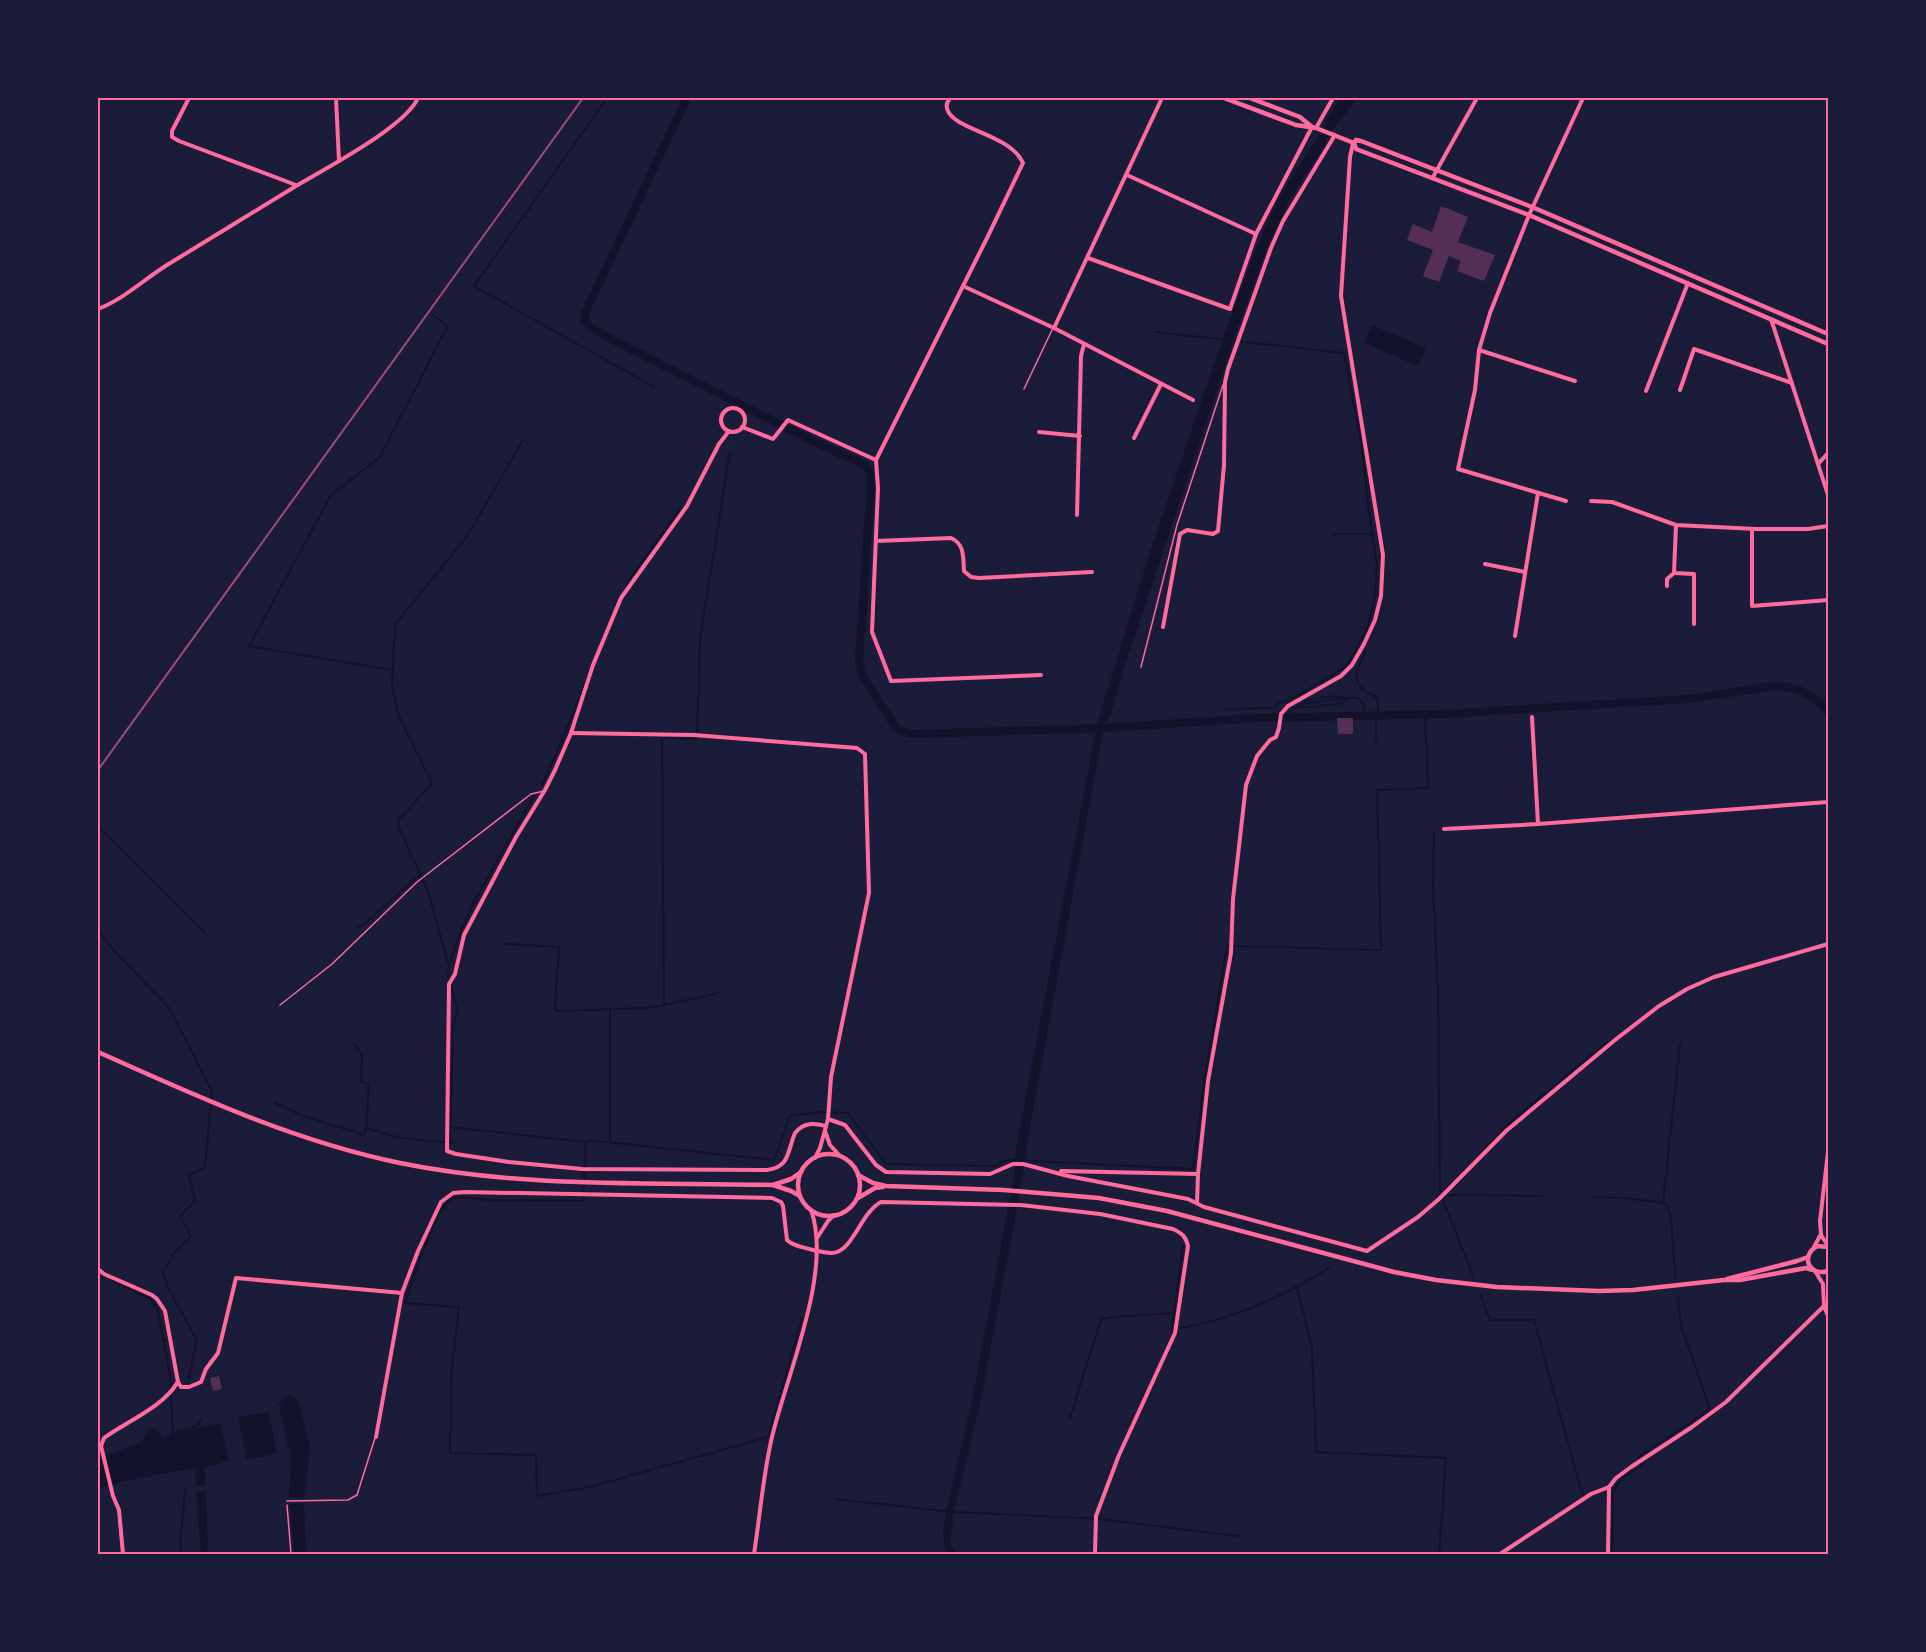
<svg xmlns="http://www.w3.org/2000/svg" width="1926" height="1652" font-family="Montserrat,sans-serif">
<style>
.water{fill:#12122b}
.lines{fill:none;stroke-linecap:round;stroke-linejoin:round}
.stream{stroke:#12122b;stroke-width:2}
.canal{stroke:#12122b;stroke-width:8}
.building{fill:#542f53}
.path{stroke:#ff6b9d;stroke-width:1.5}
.service{stroke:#ff6b9d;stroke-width:1.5}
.minor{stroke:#ff6b9d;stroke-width:4}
.secondary{stroke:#ff6b9d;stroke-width:4.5}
.rail{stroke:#a44b75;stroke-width:2}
.neatline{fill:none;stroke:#ff6b9d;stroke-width:2}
</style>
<rect width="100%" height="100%" fill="#1b1b3a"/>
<!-- water -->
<g class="water">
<path d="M 1340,98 L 1357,98 L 1336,126 L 1325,122 Z"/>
<path d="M 1317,138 L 1327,142 L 1291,197 L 1268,245 L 1233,340 L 1223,338 L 1260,238 L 1280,196 Z"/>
<path d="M 1372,325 L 1426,348 L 1418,366 L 1364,343 Z"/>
<path d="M 1222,341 L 1233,342 L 1220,382 L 1123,671 L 1110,717 L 1106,723 L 1097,724 L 1150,552 Z"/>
<path d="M 1096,730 L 1103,731 L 1024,1159 L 1014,1159 Z"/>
<path d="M 1008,1208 L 1017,1209 L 979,1408 L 954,1511 L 947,1511 L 954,1513 L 950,1541 L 956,1554 L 947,1554 L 944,1543 L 943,1533 L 946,1512 L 971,1406 Z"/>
<path d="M 290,1393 L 299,1403 L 310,1449 L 304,1498 L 289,1498 L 291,1457 L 279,1409 L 282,1408 L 278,1404 Z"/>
<path d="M 268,1411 L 277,1453 L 247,1460 L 238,1418 Z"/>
<path d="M 220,1423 L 229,1461 L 204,1467 L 206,1486 L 196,1486 L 195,1468 L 129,1480 L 98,1488 L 98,1456 L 112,1453 L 140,1443 L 151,1427 L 162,1434 L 161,1437 Z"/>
<path d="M 196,1491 L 206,1491 L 208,1554 L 201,1554 Z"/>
<path d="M 304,1503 L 306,1554 L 294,1554 L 290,1504 Z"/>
</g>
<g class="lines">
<!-- stream -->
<g class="stream">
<path d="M 607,98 L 474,286 L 654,387"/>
<path d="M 1155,332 L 1344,353 L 1362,447 L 1368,505 L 1377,566 L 1375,598 L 1367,628 L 1352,657 L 1344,668 L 1297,696 L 1279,703 L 1274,708 L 1223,709"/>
<path d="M 1334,534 L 1373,534"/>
<path d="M 624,591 L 630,579 L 681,507"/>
<path d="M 1360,648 L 1365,650 L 1365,653 C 1358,667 1350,681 1366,692 C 1366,692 1374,696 1375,696 C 1379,701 1378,709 1378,715"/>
<path d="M 392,670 L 249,646 L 331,495 L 379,458 L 448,326 L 433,315"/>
<path d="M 1304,703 C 1313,697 1338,694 1347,699"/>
<path d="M 1298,707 L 1312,707 L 1343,703 L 1347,699"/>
<path d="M 1376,715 L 1376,740"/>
<path d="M 1284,718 L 1286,714 L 1302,704 L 1350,698 L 1358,698 L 1363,703 L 1365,715"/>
<path d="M 542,784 L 560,745 L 609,623"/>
<path d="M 98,826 L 205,933"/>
<path d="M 1434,831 L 1433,887 L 1438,989 L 1440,1196"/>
<path d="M 358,926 L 362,926 L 421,874"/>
<path d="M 98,929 L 109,945 L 169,1008 L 212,1091 L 205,1167 L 189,1175 L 195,1201 L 180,1216 L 191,1236 L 174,1253 L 163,1273 L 169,1290 L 197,1340 L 188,1381"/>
<path d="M 506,944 L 559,947 L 555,1006 L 557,1011 L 646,1008 L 664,1005 L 662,738 L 697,739 L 700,639 L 730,451"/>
<path d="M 449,967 L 428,891 L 399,828 L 398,820 L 432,784 L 398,714 L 392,685 L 395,624 L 466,538 L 523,440"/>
<path d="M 664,1005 L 715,994 L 718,992"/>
<path d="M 610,1009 L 610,1142"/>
<path d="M 354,1044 L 362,1055 L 361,1082 L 369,1083 L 366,1128"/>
<path d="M 275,1103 L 301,1115 L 364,1135 L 366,1128 L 400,1138 L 452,1143 L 450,1136 L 453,1035 L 454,1022 L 458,1011 L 448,976 L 449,967 L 461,930 L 476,898 L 534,796"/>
<path d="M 450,1127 L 586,1142"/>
<path d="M 1440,1195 L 1513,1120 L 1607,1042"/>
<path d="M 1448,1195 L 1542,1196"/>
<path d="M 1594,1197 L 1625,1198 L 1663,1203 L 1667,1206 L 1671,1216 L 1675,1278"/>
<path d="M 1443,1200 L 1473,1276"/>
<path d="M 1663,1203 L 1680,1044"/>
<path d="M 1183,1246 L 1172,1329 C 1228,1322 1282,1297 1329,1268"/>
<path d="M 98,1273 L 150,1299 L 158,1310 L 170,1376 L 173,1436"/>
<path d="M 1297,1287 L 1312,1348 L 1316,1452 L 1446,1458 L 1439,1554"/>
<path d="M 1827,1291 L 1828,1288"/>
<path d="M 1480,1294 L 1490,1320 L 1534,1320 L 1581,1490 L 1584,1496"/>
<path d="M 802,1318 L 768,1437 L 590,1487 L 537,1496 L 536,1455 L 450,1453 L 451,1377 L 459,1307 L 405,1303 L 419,1261 L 437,1217 L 448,1201 L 453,1198 L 463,1197 L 488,1200 L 583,1201 L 586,1142 L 588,1140 L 774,1160 L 790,1116 L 819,1112 L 848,1113 L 886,1164 L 996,1166 L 1003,1161 L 1011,1160 L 1193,1169 L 1205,1076 L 1227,946 L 1381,950 L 1377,790 L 1428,788 L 1425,715"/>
<path d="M 1070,1418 L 1101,1319 L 1112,1317 L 1174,1313"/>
<path d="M 172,1433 L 198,1426 L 201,1419"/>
<path d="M 836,1499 L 954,1512 L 1100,1519 L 1239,1536"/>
<path d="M 182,1554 L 180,1546 L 185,1489"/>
<path d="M 1612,1554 L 1613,1491 L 1621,1479 L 1642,1466 L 1638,1457 L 1710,1409 L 1681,1326 L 1678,1298"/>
</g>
<!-- canal -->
<g class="canal">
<path d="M 687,98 L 585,313 L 584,322 L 603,335 L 813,441 L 865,465 L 870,473 L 871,495 L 867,536 L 863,606 L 859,659 L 862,675 L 894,725 L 898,730 L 911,734 L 1104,728 L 1256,718 L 1444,714 L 1689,699 L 1774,686 C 1800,687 1810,693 1828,711"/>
<path d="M 1315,149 L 1336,117"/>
<path d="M 1010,1219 L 1023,1149"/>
</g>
</g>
<!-- building -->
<g class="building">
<path d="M 1441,206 L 1468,217 L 1458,242 L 1495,255 L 1484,281 L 1457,271 L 1461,261 L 1449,256 L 1439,282 L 1423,276 L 1433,250 L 1407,240 L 1413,224 L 1432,232 Z"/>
<path d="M 1337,718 L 1353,718 L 1353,734 L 1338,734 Z"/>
<path d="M 219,1376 L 222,1389 L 213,1391 L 210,1378 Z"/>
</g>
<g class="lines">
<!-- path -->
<path class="path" d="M 287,1505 L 291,1554"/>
<!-- service -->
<g class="service">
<path d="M 1024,389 L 1052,330"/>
<path d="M 1141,667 L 1177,525 L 1223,385"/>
<path d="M 280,1005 L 332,964 L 417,882 L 531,794 L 544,791"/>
<path d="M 287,1501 L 348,1500 L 357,1495 L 375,1438"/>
</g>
<!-- minor -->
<g class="minor">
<path d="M 189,98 L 172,131 L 172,137 L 179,141 L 296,185"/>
<path d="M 336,98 L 339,161"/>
<path d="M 1316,128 L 1333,98"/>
<path d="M 1127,175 L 1256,234"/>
<path d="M 1433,177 L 1477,98"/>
<path d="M 1088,258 L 1230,309 L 1256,234 L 1312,127"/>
<path d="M 963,286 L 1054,328 L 1193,400"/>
<path d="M 98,309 C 124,299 143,280 167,265 C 210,239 253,212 296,186 C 326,168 405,127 418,98"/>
<path d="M 1771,319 L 1828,495"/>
<path d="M 1054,328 L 1162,98"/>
<path d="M 1479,350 L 1575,381"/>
<path d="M 1680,390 L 1694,349 L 1792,383"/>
<path d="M 1646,391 L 1688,283"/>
<circle cx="733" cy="420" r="12"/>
<path d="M 742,427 L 773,439 L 788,420 L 876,460"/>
<path d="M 729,431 L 719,444 L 687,506 L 621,598 L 593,665 L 571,733 L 555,770 L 545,790 L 516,837 L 464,935 L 455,974 L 449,984 L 447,1151 L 456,1154 L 509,1162 L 582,1169 L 767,1170 C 790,1167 787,1152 795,1133 C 804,1122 814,1123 826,1126"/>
<path d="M 1039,432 L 1080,436"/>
<path d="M 1134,438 L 1161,384"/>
<path d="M 876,460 L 988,236 L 1023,163 C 1011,135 956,130 948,111 C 945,106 947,102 950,98"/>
<path d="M 876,460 L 878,488 L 872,632 L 891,681 L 1041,675"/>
<path d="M 1819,463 L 1828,453"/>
<path d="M 1566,501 L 1458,469 L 1475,390 L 1479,350 L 1490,313 L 1529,215 L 1583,98"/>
<path d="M 1591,501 L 1612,502 L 1676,525 L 1756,529 L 1808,529 L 1828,526"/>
<path d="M 1077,515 L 1081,356 L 1084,344"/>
<path d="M 1676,525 L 1674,573 L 1694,574 L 1694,624"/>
<path d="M 1752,529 L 1752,606 L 1828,600"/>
<path d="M 876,541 L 951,538 C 965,544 963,558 964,571 L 971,577 L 979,578 L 1092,572"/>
<path d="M 1485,564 L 1525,572"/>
<path d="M 1667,586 L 1667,579 L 1674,573"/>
<path d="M 1163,627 L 1180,534 L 1187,530 L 1213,534 L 1218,531 L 1224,465 L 1225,382 L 1228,369 L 1271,248 L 1283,221 L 1335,135"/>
<path d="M 1515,636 L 1538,493"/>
<path d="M 1532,717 L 1538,824"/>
<path d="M 571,733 L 694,735 L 857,748 L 865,754 L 869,893 L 831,1077 L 828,1119 L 820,1148 L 815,1158"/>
<path d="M 1444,829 L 1538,824 L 1828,802"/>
<path d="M 828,1119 L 845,1125 L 876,1165 L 886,1172 L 990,1174 L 1013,1164 L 1023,1164 L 1068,1176 L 1188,1199 L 1204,1207 L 1367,1251 L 1418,1217 L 1439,1199 L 1506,1131 L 1615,1040 L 1659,1006 L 1687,989 L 1714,977 L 1828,944"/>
<path d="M 825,1131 L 830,1145 L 840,1156"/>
<path d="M 1061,1171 L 1198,1174"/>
<path d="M 1197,1203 L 1198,1174 L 1208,1081 L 1231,953 L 1233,899 L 1246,785 L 1257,756 L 1270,740 L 1276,737 L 1279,728 L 1281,714 L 1288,706 L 1341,676 L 1352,665 L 1364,644 L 1375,620 L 1381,596 L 1383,555 L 1341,296 L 1350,157 L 1353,143"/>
<path d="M 1821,1235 L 1828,1246"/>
<path d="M 817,1238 L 828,1221 L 834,1215"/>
<path d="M 1814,1247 L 1821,1234 L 1820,1221 L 1828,1152"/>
<path d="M 98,1269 L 104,1274 L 152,1295 L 157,1299 L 165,1311 L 178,1382"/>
<path d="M 1824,1306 L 1828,1316"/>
<path d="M 178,1382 L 181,1387 L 189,1387 L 201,1382 L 206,1369 L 218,1353 L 236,1278 L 402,1293"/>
<path d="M 376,1437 L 402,1293 L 418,1251 L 441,1202 L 453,1193 L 465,1192 L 772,1198 L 781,1202 L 783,1206 L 787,1240 C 794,1247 804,1247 813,1250 C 820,1251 830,1255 837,1252 C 854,1246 862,1212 881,1202 L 1021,1205 L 1100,1214 L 1173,1229 C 1182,1233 1186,1237 1188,1246 L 1175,1333 L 1119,1455 L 1096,1516 L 1095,1554"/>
<path d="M 123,1554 L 119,1510 L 113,1496 L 101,1446 L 104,1438 C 126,1422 164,1406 177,1383"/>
<path d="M 754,1554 C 760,1516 763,1475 772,1437 C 787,1374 833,1271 811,1210"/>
<path d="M 1500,1554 L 1591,1494 L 1609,1487"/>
<path d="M 1608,1554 L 1609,1487 L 1616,1478 L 1631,1467 L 1692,1427 L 1726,1402 L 1824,1306 L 1823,1284 L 1815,1271"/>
</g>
<!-- secondary -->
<g class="secondary">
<path d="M 1224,98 L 1296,125 L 1316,128 L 1354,143 L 1356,149 L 1529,215 L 1828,344"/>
<path d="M 1250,98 L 1300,117 L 1312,127"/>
<path d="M 1354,143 L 1356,140 L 1361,141 L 1532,207 L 1828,334"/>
<path d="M 98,1052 C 196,1096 294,1141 400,1163 C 521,1188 650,1182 773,1185 L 791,1179 L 801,1172"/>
<circle cx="829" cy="1185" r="31"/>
<path d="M 858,1175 L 873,1183 L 886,1186 L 1004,1190 L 1099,1198 L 1167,1211 L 1394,1272 L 1436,1280 L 1497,1287 L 1599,1291 L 1633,1290 L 1724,1280 L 1740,1280 L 1806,1268 L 1813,1270"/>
<path d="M 773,1185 L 791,1191 L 800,1196"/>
<path d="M 858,1198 L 875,1188 L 883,1187"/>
<path d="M 1828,1247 L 1817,1246 C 1800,1256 1809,1277 1828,1271"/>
<path d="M 1727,1279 L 1797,1261 L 1808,1257"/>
</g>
<!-- rail -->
<path class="rail" d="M 98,770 L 583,98"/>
</g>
<!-- border -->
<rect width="1926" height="1652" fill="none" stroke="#1b1b3a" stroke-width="198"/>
<rect x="99" y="99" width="1728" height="1454" class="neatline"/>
</svg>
